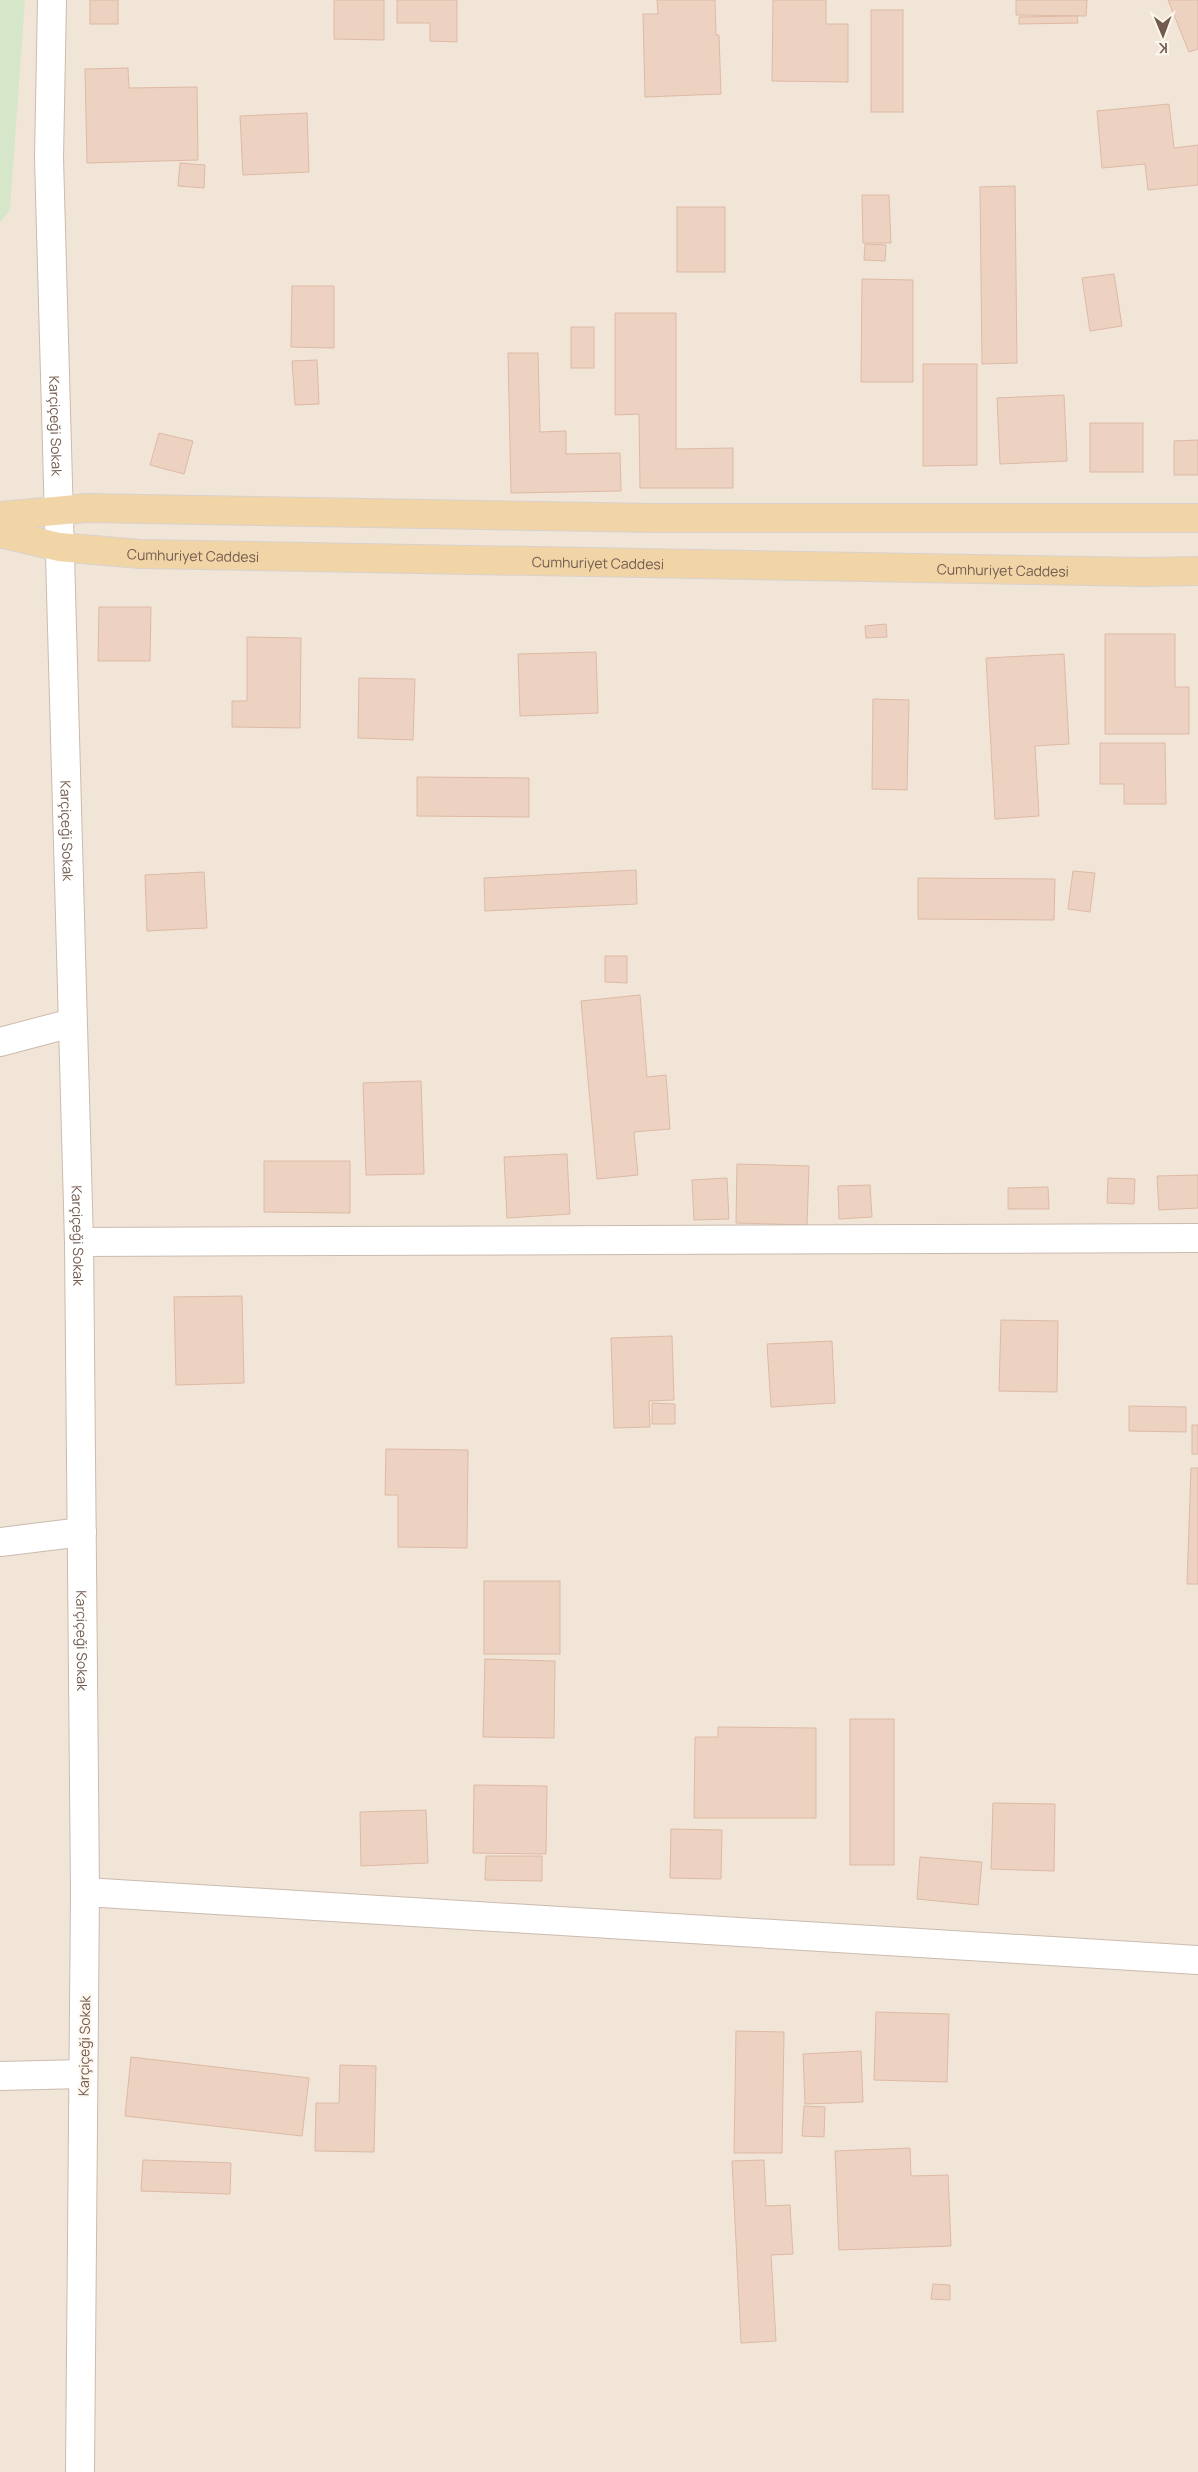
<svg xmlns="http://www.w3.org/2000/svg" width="1198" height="2472" font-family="Manrope,sans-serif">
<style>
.residential{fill:#f1e5d7}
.green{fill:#d5e7c8}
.building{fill:#edd2c2;stroke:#deb9a4}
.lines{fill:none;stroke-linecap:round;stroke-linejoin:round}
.minor-casing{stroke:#cbbbaf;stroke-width:30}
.major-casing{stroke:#d8d1cd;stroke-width:30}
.minor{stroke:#fff;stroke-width:28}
.major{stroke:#f2d5a7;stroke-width:28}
.labels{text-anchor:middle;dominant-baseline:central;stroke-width:4;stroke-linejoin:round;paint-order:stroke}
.street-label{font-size:14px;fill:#725a4e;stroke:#fdf7ee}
</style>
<rect width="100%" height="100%" fill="#faf3e8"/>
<!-- residential -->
<rect class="residential" x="0" y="0" width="1198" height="2472"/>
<!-- green -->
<path class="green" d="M 0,0 L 25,0 L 10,209 L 0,223 Z"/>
<!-- building -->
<g class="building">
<rect x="90" y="0" width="28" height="24"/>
<path d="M 334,0 L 384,0 L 384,40 L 334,39 Z"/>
<path d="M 397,0 L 457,0 L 457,42 L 430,41 L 430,23 L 397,23 Z"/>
<path d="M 657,0 L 715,0 L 716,35 L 719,35 L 721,94 L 645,97 L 643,14 L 658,14 Z"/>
<path d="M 773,0 L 826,0 L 826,24 L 848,24 L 848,82 L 772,81 Z"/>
<path d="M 1016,0 L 1087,0 L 1086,16 L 1016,15 Z"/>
<path d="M 1168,0 L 1198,0 L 1198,49 L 1189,52 Z"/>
<rect x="871" y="10" width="32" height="102"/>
<path d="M 1077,16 L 1078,23 L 1019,24 L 1019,17 Z"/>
<path d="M 128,68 L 129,88 L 197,87 L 198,160 L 87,163 L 85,69 Z"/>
<path d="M 1169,104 L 1174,148 L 1198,145 L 1198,185 L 1148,190 L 1145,164 L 1102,168 L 1097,111 Z"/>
<path d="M 307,113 L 309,172 L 243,175 L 240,116 Z"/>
<path d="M 180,163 L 205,165 L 204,188 L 178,186 Z"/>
<path d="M 1015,186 L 1017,363 L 982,364 L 980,187 Z"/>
<path d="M 862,195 L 889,195 L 891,243 L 863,243 Z"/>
<rect x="677" y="207" width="48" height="65"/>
<path d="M 865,244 L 886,245 L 885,261 L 864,260 Z"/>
<path d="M 1114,274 L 1122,326 L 1090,331 L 1082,278 Z"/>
<path d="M 862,279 L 913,280 L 913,382 L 861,382 Z"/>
<path d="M 292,286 L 334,286 L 334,348 L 291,347 Z"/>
<path d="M 615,313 L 676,313 L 676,449 L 733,448 L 733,488 L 640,488 L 639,414 L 615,415 Z"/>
<rect x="571" y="327" width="23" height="41"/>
<path d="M 508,353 L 538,353 L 540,432 L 566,431 L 566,454 L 620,453 L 621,491 L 511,493 Z"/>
<path d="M 317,360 L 319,404 L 295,405 L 292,361 Z"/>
<path d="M 923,364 L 977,364 L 977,465 L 923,466 Z"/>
<path d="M 1064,395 L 1067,461 L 1000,464 L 997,398 Z"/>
<rect x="1090" y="423" width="53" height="49"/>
<path d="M 159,433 L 193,441 L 184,474 L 150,465 Z"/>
<path d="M 1198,440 L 1198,475 L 1174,475 L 1174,441 Z"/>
<path d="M 99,607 L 151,607 L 150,661 L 98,661 Z"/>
<path d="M 886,624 L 887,637 L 866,638 L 865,626 Z"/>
<path d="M 1105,634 L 1175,634 L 1175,687 L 1189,687 L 1189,734 L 1105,734 Z"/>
<path d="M 247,637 L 301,638 L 300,728 L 232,727 L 232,701 L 247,701 Z"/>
<path d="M 596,652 L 598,713 L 520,716 L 518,654 Z"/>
<path d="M 1064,654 L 1069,744 L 1035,746 L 1039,816 L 995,819 L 986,658 Z"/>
<path d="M 359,678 L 415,679 L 413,740 L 358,738 Z"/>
<path d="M 873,699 L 909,700 L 907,790 L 872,789 Z"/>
<path d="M 1100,743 L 1165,743 L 1166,804 L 1124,804 L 1124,784 L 1100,784 Z"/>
<path d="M 417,777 L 529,778 L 529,817 L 417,816 Z"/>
<path d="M 636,870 L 637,904 L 485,911 L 484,878 Z"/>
<path d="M 1073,871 L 1095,873 L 1090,912 L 1068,909 Z"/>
<path d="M 204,872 L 207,928 L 147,931 L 145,875 Z"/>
<path d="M 918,878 L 1055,879 L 1054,920 L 918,919 Z"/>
<path d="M 605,956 L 627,956 L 627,983 L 605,982 Z"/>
<path d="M 640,995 L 647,1077 L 666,1075 L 670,1129 L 634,1132 L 638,1175 L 597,1179 L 581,1001 Z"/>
<path d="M 421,1081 L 424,1174 L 366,1175 L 363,1083 Z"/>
<path d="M 567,1154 L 570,1214 L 507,1218 L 504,1157 Z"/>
<path d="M 264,1161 L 350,1161 L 350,1213 L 264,1212 Z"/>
<path d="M 737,1164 L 809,1166 L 807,1225 L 736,1223 Z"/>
<path d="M 1198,1175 L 1198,1208 L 1159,1210 L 1157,1176 Z"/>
<path d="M 727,1178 L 729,1219 L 694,1220 L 692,1180 Z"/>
<path d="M 1108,1178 L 1135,1179 L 1134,1204 L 1107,1203 Z"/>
<path d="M 870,1185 L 872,1217 L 839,1219 L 838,1186 Z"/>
<path d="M 1048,1187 L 1049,1209 L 1008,1209 L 1008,1188 Z"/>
<path d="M 242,1296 L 244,1383 L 176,1385 L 174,1297 Z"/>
<path d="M 1001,1320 L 1058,1321 L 1057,1392 L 999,1391 Z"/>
<path d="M 672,1336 L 674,1400 L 649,1401 L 650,1427 L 614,1428 L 611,1338 Z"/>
<path d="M 832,1341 L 835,1403 L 771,1407 L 767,1344 Z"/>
<path d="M 652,1403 L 675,1404 L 675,1424 L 652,1424 Z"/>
<path d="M 1129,1406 L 1186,1407 L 1186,1432 L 1129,1431 Z"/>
<rect x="1192" y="1425" width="6" height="29"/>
<path d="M 386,1449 L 468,1450 L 467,1548 L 398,1547 L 398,1495 L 385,1495 Z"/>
<path d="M 1191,1468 L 1198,1468 L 1198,1584 L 1187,1584 Z"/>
<rect x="484" y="1581" width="76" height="73"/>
<path d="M 485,1659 L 555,1661 L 554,1738 L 483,1737 Z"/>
<rect x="850" y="1719" width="44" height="146"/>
<path d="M 718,1727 L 816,1728 L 816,1818 L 694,1818 L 695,1737 L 718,1737 Z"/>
<path d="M 474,1785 L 547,1786 L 546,1854 L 473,1853 Z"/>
<path d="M 993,1803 L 1055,1804 L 1054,1871 L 991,1869 Z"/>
<path d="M 426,1810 L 428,1863 L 361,1866 L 360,1812 Z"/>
<path d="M 671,1829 L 722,1830 L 721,1879 L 670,1878 Z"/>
<path d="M 486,1856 L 542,1856 L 542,1881 L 485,1880 Z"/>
<path d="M 920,1857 L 982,1862 L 978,1905 L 917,1899 Z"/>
<path d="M 876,2012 L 949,2014 L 947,2082 L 874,2080 Z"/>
<path d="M 736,2031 L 784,2032 L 782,2153 L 734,2153 Z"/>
<path d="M 861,2051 L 863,2102 L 805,2104 L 803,2054 Z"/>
<path d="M 131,2057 L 309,2078 L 302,2136 L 125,2116 Z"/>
<path d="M 340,2065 L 376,2066 L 374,2152 L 315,2151 L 316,2103 L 339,2103 Z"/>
<path d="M 804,2106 L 825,2107 L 824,2137 L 802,2136 Z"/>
<path d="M 910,2148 L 911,2176 L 948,2175 L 951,2246 L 839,2250 L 835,2151 Z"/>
<path d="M 143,2160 L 231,2163 L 230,2194 L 141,2191 Z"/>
<path d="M 764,2160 L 766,2206 L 790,2205 L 793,2254 L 771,2255 L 776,2341 L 741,2343 L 732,2161 Z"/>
<path d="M 933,2284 L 950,2285 L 950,2300 L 931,2299 Z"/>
</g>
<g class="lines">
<!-- minor casing -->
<g class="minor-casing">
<g id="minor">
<path id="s1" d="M 52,0 L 49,158 L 79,1242 L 85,1892 L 80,2472"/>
<path d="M 0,1042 L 72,1023"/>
<path d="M 79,1242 L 1198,1238"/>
<path d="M 0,1542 L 82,1532"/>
<path d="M 85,1892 L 1198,1960"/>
<path d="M 0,2076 L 83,2074"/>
</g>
</g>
<!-- major casing -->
<g class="major-casing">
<g id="major">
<path d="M 0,516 L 87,508 L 656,518 L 1198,518"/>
<path id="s2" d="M 0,533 L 59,547 L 140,554 L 1144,572 L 1198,571"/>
</g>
</g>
<!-- minor -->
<use href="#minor" class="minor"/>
<!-- major -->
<use href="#major" class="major"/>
</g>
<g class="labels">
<!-- street labels -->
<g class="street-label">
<text stroke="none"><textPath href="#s1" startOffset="426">Karçiçeği Sokak</textPath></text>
<text stroke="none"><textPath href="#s2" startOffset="195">Cumhuriyet Caddesi</textPath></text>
<text stroke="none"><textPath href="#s2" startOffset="600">Cumhuriyet Caddesi</textPath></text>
<text stroke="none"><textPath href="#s2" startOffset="1005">Cumhuriyet Caddesi</textPath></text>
<text stroke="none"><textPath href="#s1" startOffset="831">Karçiçeği Sokak</textPath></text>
<text stroke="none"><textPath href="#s1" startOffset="1236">Karçiçeği Sokak</textPath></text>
<text stroke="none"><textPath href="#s1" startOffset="1641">Karçiçeği Sokak</textPath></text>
<text transform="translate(84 2046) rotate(-89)">Karçiçeği Sokak</text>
</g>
</g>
<!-- north arrow -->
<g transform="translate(1163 35) rotate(179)" stroke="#fdf7ee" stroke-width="4" paint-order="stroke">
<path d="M0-4L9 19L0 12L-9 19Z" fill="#725a4e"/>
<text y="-8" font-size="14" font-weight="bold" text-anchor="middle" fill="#725a4e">K</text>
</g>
</svg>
